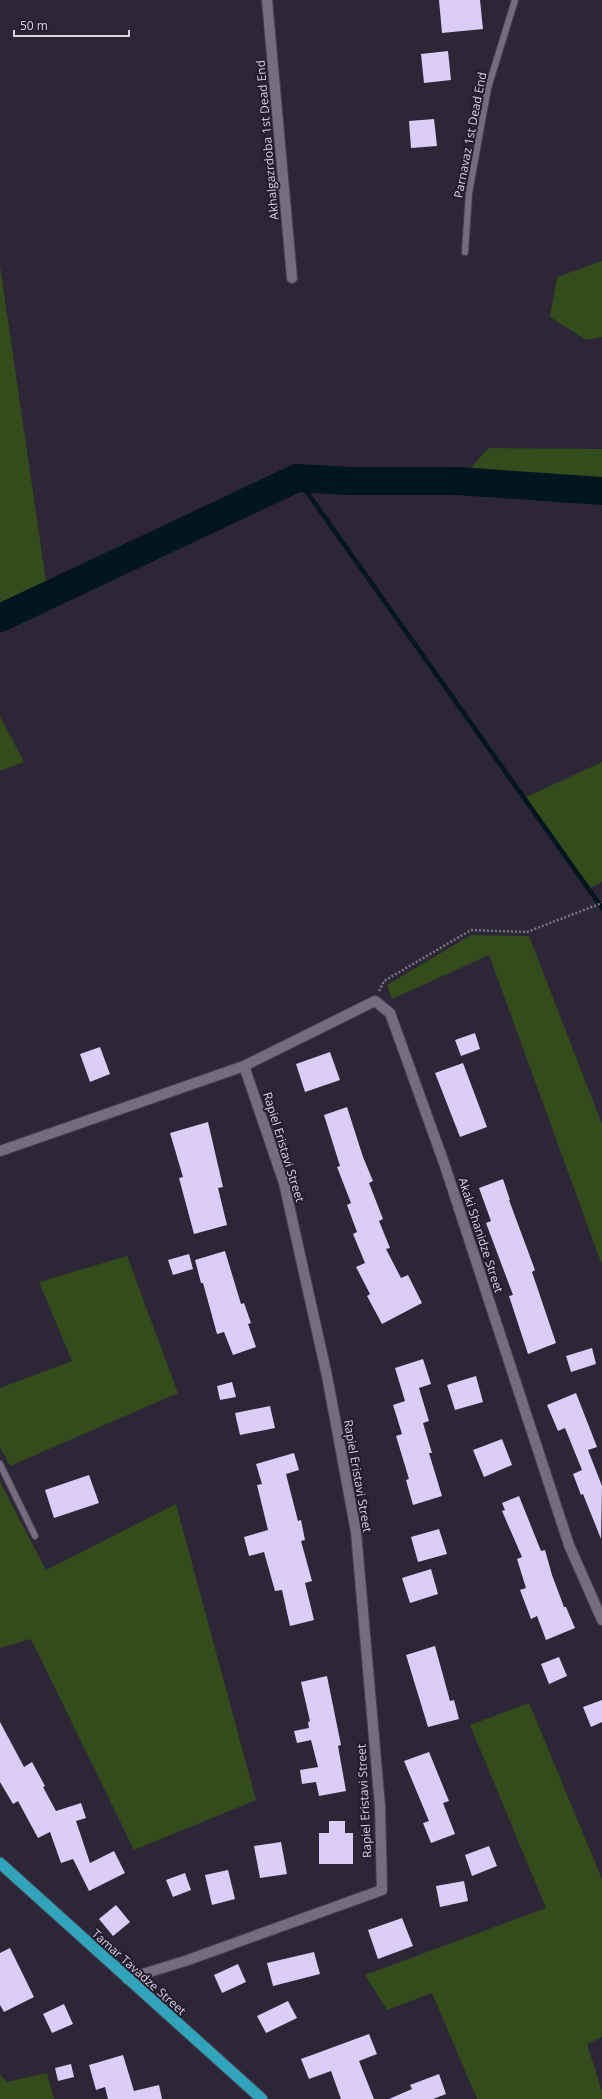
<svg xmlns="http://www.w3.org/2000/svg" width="602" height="2099" font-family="'Open Sans',sans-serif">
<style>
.green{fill:#344b1c}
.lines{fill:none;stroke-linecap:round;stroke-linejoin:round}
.stream{stroke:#03151e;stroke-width:4.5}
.river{stroke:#03151e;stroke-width:28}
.building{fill:#dbccf8}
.service-casing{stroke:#484250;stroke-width:8}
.minor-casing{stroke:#484250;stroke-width:12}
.trunk-casing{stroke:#484250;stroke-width:13}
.path{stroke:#7b7685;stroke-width:2.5;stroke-dasharray:2 2;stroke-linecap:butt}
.service{stroke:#746d81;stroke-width:6}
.minor{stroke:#746d81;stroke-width:10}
.trunk{stroke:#31a4bc;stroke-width:11}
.labels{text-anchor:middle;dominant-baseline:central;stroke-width:4;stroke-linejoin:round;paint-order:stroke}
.street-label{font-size:12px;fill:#d8d4e0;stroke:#221c2d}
</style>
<rect width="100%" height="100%" fill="#2c2637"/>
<!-- green -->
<g class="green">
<path d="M 602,261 L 602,337 L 586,340 L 550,317 L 557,277 Z"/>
<path d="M 0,266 L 48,595 L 0,618 Z"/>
<path d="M 489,448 L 602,449 L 602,491 L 458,481 Z"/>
<path d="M 0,716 L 24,762 L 0,771 Z"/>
<path d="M 602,762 L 602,882 L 588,889 L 524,798 Z"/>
<path d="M 471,935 L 529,936 L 602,1124 L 602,1265 L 489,955 L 392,999 L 387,985 Z"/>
<path d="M 127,1256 L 178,1393 L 10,1466 L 0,1447 L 0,1388 L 72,1361 L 39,1282 Z"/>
<path d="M 0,1482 L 46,1570 L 176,1504 L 256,1800 L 134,1850 L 31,1639 L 0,1648 Z"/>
<path d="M 529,1703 L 602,1879 L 602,2037 L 587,2044 L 602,2091 L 602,2099 L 477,2099 L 432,1993 L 387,2010 L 365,1975 L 546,1908 L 470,1725 Z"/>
<path d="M 47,2073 L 54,2099 L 0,2099 L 0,2075 L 7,2082 Z"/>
</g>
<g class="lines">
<!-- stream -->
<path class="stream" d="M 297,478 L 602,908"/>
<!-- river -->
<path class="river" d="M 0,618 L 297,478 L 349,481 L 458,481 L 602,491"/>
</g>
<!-- building -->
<g class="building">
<path d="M 439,0 L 480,0 L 483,29 L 442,33 Z"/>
<path d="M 448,51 L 451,80 L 424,83 L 421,54 Z"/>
<path d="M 434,119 L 437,146 L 411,148 L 409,121 Z"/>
<path d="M 475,1033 L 480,1049 L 461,1056 L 455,1040 Z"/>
<path d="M 100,1047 L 110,1074 L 90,1082 L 80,1054 Z"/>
<path d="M 330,1052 L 340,1080 L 305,1092 L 296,1064 Z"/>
<path d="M 463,1063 L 487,1127 L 460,1137 L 435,1073 Z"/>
<path d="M 347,1107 L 363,1157 L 373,1181 L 369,1183 L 383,1219 L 379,1221 L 390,1248 L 386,1249 L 401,1278 L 408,1275 L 422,1303 L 382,1324 L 367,1296 L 370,1294 L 356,1267 L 365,1263 L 353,1234 L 357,1232 L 347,1205 L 351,1203 L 337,1167 L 340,1166 L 324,1115 Z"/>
<path d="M 208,1122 L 223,1187 L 218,1188 L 227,1225 L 194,1234 L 179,1178 L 183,1177 L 170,1133 Z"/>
<path d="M 503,1179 L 510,1200 L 509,1200 L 535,1270 L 532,1272 L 556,1343 L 528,1354 L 509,1296 L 513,1295 L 486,1223 L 491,1221 L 479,1188 Z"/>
<path d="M 225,1251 L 241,1304 L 244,1303 L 251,1323 L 248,1324 L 256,1347 L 233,1355 L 224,1332 L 217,1334 L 203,1283 L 201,1283 L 195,1260 Z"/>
<path d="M 189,1254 L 193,1269 L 173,1275 L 168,1260 Z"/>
<path d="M 592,1348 L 596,1364 L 571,1372 L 566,1356 Z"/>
<path d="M 423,1359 L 431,1384 L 419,1388 L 429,1421 L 423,1423 L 432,1453 L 429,1453 L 442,1496 L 413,1505 L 406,1480 L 409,1479 L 396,1436 L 402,1434 L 393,1405 L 405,1401 L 395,1368 Z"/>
<path d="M 476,1376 L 483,1402 L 455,1410 L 447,1385 Z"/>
<path d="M 232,1382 L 236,1397 L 220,1400 L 217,1386 Z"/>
<path d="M 576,1393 L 597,1447 L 588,1450 L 602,1486 L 601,1539 L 583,1494 L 581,1495 L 573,1474 L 582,1470 L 565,1428 L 558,1431 L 547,1405 Z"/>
<path d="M 270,1406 L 275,1428 L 240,1435 L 235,1413 Z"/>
<path d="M 502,1439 L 512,1465 L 484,1477 L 473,1450 Z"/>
<path d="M 294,1453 L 299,1470 L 286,1474 L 298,1521 L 301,1520 L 305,1540 L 301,1541 L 312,1581 L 305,1583 L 314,1620 L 290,1626 L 282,1590 L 275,1591 L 264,1552 L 249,1556 L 244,1537 L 268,1530 L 257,1485 L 262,1484 L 256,1464 Z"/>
<path d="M 89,1475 L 99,1503 L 54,1518 L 45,1490 Z"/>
<path d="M 519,1496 L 541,1551 L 545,1550 L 552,1575 L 564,1607 L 566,1607 L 575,1628 L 546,1640 L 537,1616 L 531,1619 L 520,1590 L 526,1588 L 517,1559 L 522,1557 L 502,1511 L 505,1510 L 502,1503 Z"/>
<path d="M 439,1529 L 447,1554 L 418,1562 L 411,1537 Z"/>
<path d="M 431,1569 L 438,1594 L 410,1603 L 402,1578 Z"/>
<path d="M 435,1646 L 450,1701 L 454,1700 L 459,1719 L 428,1727 L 406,1655 Z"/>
<path d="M 559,1657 L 567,1676 L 549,1684 L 541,1664 Z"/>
<path d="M 327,1676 L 341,1745 L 338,1746 L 346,1791 L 319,1796 L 316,1782 L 302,1784 L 300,1770 L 318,1767 L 311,1740 L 297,1743 L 294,1731 L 309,1728 L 308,1722 L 310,1721 L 301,1682 Z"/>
<path d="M 602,1700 L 602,1722 L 591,1727 L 583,1707 Z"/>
<path d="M 0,1722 L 24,1767 L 32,1762 L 45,1786 L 43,1787 L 56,1811 L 81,1803 L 86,1818 L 76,1821 L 90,1863 L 114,1851 L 125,1873 L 89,1891 L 73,1859 L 61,1863 L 50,1832 L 38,1838 L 18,1801 L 13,1804 L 0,1782 Z"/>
<path d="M 429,1752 L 449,1801 L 443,1803 L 455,1834 L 431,1843 L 423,1823 L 429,1821 L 404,1761 Z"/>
<path d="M 329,1821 L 345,1821 L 345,1833 L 353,1833 L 353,1864 L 319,1864 L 319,1833 L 329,1833 Z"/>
<path d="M 281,1842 L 287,1874 L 260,1878 L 254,1846 Z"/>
<path d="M 489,1846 L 497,1866 L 472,1876 L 465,1855 Z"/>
<path d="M 228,1870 L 235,1899 L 212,1905 L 205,1875 Z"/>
<path d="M 185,1873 L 191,1890 L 173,1897 L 166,1880 Z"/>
<path d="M 464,1881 L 468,1901 L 440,1907 L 436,1886 Z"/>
<path d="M 116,1905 L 130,1922 L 113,1936 L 99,1919 Z"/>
<path d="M 402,1918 L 413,1946 L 378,1959 L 368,1930 Z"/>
<path d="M 10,1948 L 34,1997 L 4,2012 L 0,2005 L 0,1953 Z"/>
<path d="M 314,1952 L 320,1974 L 273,1986 L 267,1963 Z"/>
<path d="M 238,1964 L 246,1982 L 222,1993 L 214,1975 Z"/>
<path d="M 288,2001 L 297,2018 L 266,2033 L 257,2016 Z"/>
<path d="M 64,2004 L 73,2024 L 52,2033 L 43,2014 Z"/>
<path d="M 369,2034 L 377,2054 L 359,2061 L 374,2099 L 341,2099 L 331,2071 L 309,2079 L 301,2059 Z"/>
<path d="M 123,2055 L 134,2091 L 159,2085 L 162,2099 L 108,2099 L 105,2087 L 96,2090 L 89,2065 Z"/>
<path d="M 71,2064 L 74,2077 L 58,2081 L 55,2068 Z"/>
<path d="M 439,2074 L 446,2094 L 433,2099 L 389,2099 L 412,2089 L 410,2085 Z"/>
</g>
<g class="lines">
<!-- service casing -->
<g class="service-casing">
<g id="service">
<path d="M 465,252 L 469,193 L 488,88 L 515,0"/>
<path d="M 0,1464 L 35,1536"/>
</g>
</g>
<!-- minor casing -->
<g class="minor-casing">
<g id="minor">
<path d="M 267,0 L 292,278"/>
<path d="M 0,1151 L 244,1066 L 375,1001 L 390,1013 L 444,1163 L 569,1545 L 602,1620"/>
<path d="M 127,1979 L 188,1960 L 382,1890 L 380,1806 L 356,1532 L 327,1376 L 284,1183 L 244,1066"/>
</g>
</g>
<!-- trunk casing -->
<g class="trunk-casing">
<path id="trunk" d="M 0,1863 L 262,2099"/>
</g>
<!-- path -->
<path class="path" d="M 379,991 L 384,981 L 471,930 L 527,932 L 602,903"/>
<!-- service -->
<use href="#service" class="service"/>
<!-- minor -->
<use href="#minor" class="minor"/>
<!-- trunk -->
<use href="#trunk" class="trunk"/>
</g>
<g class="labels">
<!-- street labels -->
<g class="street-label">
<text transform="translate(470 135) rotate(-79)">Parnavaz 1st Dead End</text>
<text transform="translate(267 140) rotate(-95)">Akhalgazrdoba 1st Dead End</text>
<text transform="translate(284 1147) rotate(73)">Rapiel Eristavi Street</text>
<text transform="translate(481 1235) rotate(72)">Akaki Shanidze Street</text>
<text transform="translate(358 1476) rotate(80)">Rapiel Eristavi Street</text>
<text transform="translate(364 1801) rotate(-93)">Rapiel Eristavi Street</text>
<text transform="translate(139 1972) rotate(42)">Tamar Tavadze Street</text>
</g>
</g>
<!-- scale -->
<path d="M14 30v6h115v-6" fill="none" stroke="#d8d4e0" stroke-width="2"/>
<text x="20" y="30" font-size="12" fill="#d8d4e0" stroke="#221c2d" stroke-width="3" paint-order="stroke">50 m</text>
</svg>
